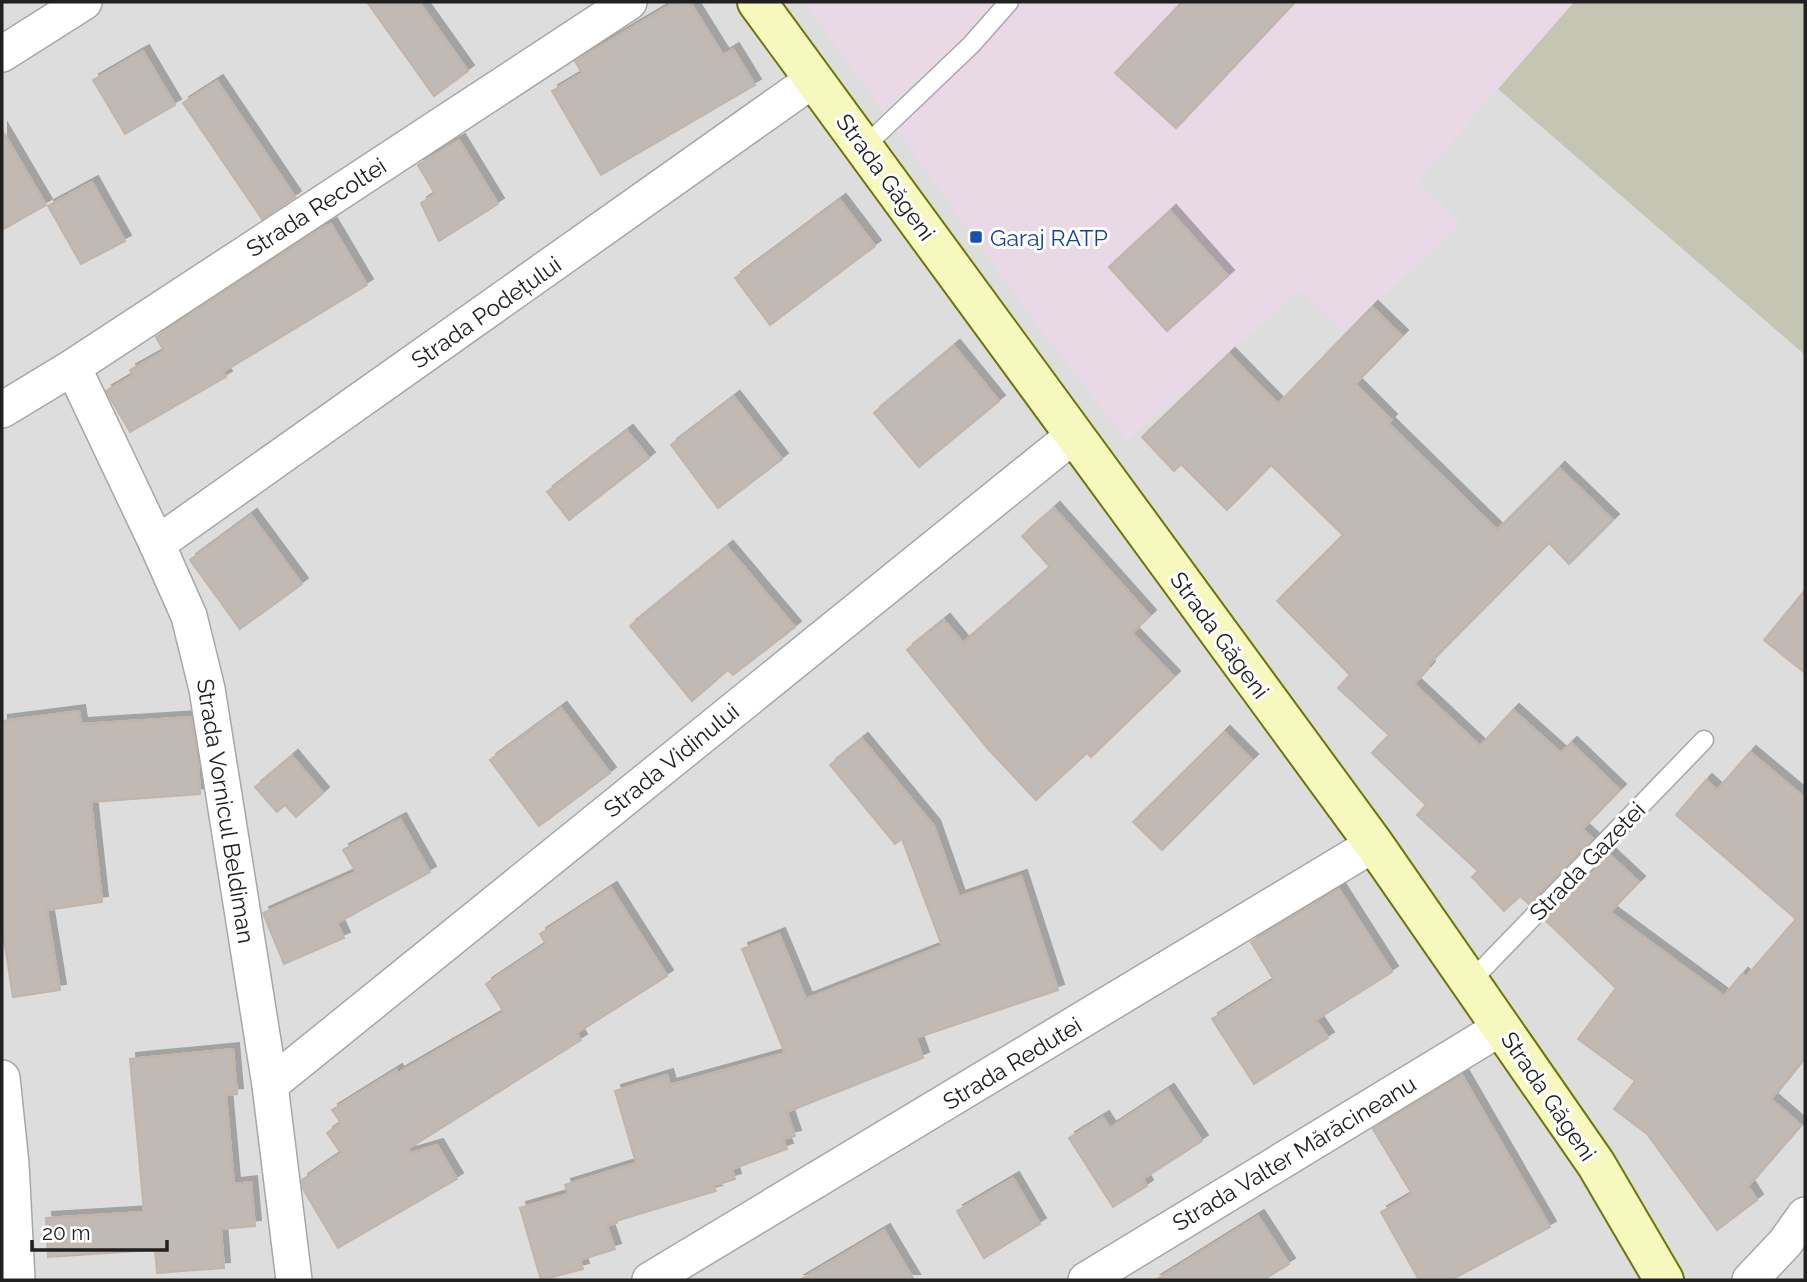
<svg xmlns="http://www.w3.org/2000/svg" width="1807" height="1282" font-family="Raleway,sans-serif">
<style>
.residential{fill:#dedddd}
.industrial{fill:#e9d9e7}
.construction{fill:#c5c5b3}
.building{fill:#c1b9b3;stroke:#c2b4aa;stroke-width:2;filter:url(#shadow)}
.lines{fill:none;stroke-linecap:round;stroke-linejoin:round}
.service-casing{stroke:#a7a7a7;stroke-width:21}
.minor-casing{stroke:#a7a7a7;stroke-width:38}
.secondary-casing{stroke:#6c7708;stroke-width:42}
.service{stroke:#fff;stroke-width:18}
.minor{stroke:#fff;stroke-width:35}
.secondary{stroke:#f6f8bd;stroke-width:38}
.transit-dot{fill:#1a4fb4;stroke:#fff;stroke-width:2.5}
.labels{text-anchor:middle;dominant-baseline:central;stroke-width:6;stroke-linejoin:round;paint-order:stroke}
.street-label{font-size:23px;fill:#202020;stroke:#fff}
.transit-label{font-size:23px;fill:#164399;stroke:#fff;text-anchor:start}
</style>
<defs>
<filter id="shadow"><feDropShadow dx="6" dy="-6" stdDeviation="0" flood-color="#0004"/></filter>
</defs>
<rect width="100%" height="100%" fill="#f1ede7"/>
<!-- residential -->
<rect class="residential" x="2" y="2" width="1803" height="1278"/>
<!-- industrial -->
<path class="industrial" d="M 804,2 L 1574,2 L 1418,181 L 1462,224 L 1344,332 L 1300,291 L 1127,440 L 1035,322 Z"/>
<!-- construction -->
<path class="construction" d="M 1574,2 L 1805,2 L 1805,355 L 1498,89 Z"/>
<!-- building -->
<g class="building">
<path d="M 367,2 L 419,2 L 468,71 L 434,96 Z"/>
<path d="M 675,2 L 690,2 L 723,55 L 733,49 L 755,85 L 601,175 L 552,91 L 582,73 L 575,61 Z"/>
<path d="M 1182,2 L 1295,2 L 1176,128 L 1115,73 Z"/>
<path d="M 143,51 L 175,105 L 125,134 L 93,80 Z"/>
<path d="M 217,81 L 295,197 L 262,219 L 183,103 Z"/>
<path d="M 2,130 L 46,205 L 2,230 Z"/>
<path d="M 459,140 L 498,204 L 439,241 L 421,203 L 435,194 L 418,165 Z"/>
<path d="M 92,182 L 125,241 L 81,264 L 48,206 Z"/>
<path d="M 840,200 L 875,246 L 770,325 L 735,278 Z"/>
<path d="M 1170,211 L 1228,276 L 1167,331 L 1109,267 Z"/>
<path d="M 331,224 L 367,285 L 223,372 L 226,377 L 130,432 L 106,391 L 133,375 L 130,370 L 164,351 L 156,337 L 318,230 Z"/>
<path d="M 1372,307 L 1402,336 L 1355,384 L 1391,420 L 1388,423 L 1497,530 L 1559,468 L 1613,520 L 1569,564 L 1549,543 L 1428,665 L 1429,667 L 1414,684 L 1480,746 L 1513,710 L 1561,753 L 1571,743 L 1620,790 L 1582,829 L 1593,839 L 1529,904 L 1520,896 L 1504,911 L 1472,877 L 1478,871 L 1417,815 L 1426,805 L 1372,753 L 1389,735 L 1338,688 L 1350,675 L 1277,601 L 1343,535 L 1271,465 L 1227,510 L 1181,464 L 1174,471 L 1142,437 L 1229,354 L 1278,404 Z"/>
<path d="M 954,346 L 999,401 L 919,467 L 874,413 Z"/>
<path d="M 734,397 L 782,459 L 718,508 L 671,445 Z"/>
<path d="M 627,431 L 649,458 L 569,520 L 547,492 Z"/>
<path d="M 1054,508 L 1150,616 L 1132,633 L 1174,677 L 1091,757 L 1087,753 L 1036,800 L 989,750 L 907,650 L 944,620 L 963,643 L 1050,567 L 1022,536 Z"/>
<path d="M 251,515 L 302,584 L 240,629 L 190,560 Z"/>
<path d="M 727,547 L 795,627 L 733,675 L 728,670 L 692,701 L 630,626 Z"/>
<path d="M 1805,590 L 1805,673 L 1764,640 Z"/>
<path d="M 561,708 L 610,773 L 539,826 L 490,760 Z"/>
<path d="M 79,711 L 81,724 L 191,717 L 198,760 L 200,794 L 91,802 L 102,902 L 47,910 L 60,990 L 13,997 L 2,927 L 2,721 Z"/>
<path d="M 1224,732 L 1252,760 L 1162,850 L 1133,822 Z"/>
<path d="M 862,739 L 934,826 L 959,897 L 1021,876 L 1058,990 L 916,1038 L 923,1058 L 787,1112 L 795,1136 L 783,1139 L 787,1149 L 732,1169 L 735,1179 L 713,1186 L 716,1191 L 616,1221 L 617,1223 L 607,1226 L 615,1249 L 580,1260 L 583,1269 L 541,1280 L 520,1208 L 568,1194 L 565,1185 L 636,1163 L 615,1091 L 667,1075 L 670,1085 L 785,1053 L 742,949 L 779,934 L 806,999 L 942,946 L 902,839 L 895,844 L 830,765 Z"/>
<path d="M 1750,752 L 1805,798 L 1805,1057 L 1771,1099 L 1801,1125 L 1748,1186 L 1757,1200 L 1717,1230 L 1647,1134 L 1614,1109 L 1635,1081 L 1578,1039 L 1616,988 L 1545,920 L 1609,854 L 1639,882 L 1610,912 L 1724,996 L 1742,974 L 1746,977 L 1796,919 L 1676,815 L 1706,780 L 1717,790 Z"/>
<path d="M 292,756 L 323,793 L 296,817 L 285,805 L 277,812 L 255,787 Z"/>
<path d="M 400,819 L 430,872 L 337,923 L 344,938 L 284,964 L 263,913 L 356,872 L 343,850 Z"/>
<path d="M 611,888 L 667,976 L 577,1033 L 581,1040 L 408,1149 L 410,1153 L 437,1145 L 457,1179 L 338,1248 L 303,1189 L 302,1180 L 341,1153 L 327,1133 L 341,1123 L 332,1110 L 396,1070 L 398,1073 L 504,1012 L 486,984 L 546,944 L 540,934 Z"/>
<path d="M 1339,889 L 1392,972 L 1316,1020 L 1328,1038 L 1254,1084 L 1212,1019 L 1274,980 L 1251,942 Z"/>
<path d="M 233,1049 L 237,1094 L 226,1095 L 234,1184 L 251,1182 L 255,1226 L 221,1229 L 224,1268 L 157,1273 L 155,1250 L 48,1257 L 46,1218 L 144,1212 L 130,1059 Z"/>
<path d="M 1462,1075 L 1550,1227 L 1451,1280 L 1419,1280 L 1381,1212 L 1412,1194 L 1373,1129 Z"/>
<path d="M 1168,1090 L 1202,1141 L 1143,1179 L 1147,1186 L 1113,1207 L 1069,1138 L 1103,1117 L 1110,1128 Z"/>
<path d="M 1013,1178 L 1040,1224 L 984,1258 L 957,1211 Z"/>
<path d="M 1258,1216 L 1289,1264 L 1263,1280 L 1156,1280 Z"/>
<path d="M 884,1230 L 914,1280 L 800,1280 Z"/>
</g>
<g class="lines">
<!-- service casing -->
<g class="service-casing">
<g id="service">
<path d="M 864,147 L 971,45 L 1009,2"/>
<path d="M 1471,981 L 1704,740"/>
</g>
</g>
<!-- minor casing -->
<g class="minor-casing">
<g id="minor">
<path d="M 2,54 L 84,2"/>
<path d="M 73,367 L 157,544 L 189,616 L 207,689 L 270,1085 L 294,1280"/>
<path d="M 2,410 L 73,367 L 629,2"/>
<path d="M 157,544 L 814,79"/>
<path d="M 2,1078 L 11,1164 L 17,1280"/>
<path d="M 270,1085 L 1074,435"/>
<path d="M 650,1280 L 1374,844"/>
<path d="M 1086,1280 L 1502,1027"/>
<path d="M 1750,1280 L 1785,1243 L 1805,1215"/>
</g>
</g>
<!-- secondary casing -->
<g class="secondary-casing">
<path id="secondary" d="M 757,2 L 1374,844 L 1596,1164 L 1664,1280"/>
</g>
<!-- service -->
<use href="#service" class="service"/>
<!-- minor -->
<use href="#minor" class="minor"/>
<!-- secondary -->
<use href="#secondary" class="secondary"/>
</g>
<!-- markers -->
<rect class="transit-dot" x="969" y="230" width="14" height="14" rx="3.5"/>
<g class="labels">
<!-- street labels -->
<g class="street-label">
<text transform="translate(886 177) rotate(54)">Strada Găgeni</text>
<text transform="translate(316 207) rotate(-33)">Strada Recoltei</text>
<text transform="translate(486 312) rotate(-35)">Strada Podețului</text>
<text transform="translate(1220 635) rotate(54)">Strada Găgeni</text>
<text transform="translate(671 760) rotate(-39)">Strada Vidinului</text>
<text transform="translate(226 811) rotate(81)">Strada Vornicul Beldiman</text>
<text transform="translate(1587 861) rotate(-46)">Strada Gazetei</text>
<text transform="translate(1012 1063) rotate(-31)">Strada Redutei</text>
<text transform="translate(1549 1096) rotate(56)">Strada Găgeni</text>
<text transform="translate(1294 1153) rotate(-31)">Strada Valter Mărăcineanu</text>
</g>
<!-- transit labels -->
<g class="transit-label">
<text x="990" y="237">Garaj RATP</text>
</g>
</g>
<!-- border -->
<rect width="1807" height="1282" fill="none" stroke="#202020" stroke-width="7"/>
<!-- scale -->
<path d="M32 1240v10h135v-10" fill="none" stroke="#202020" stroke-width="3.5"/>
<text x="42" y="1240" font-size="21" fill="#202020" stroke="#ffffff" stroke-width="5" paint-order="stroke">20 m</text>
</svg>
